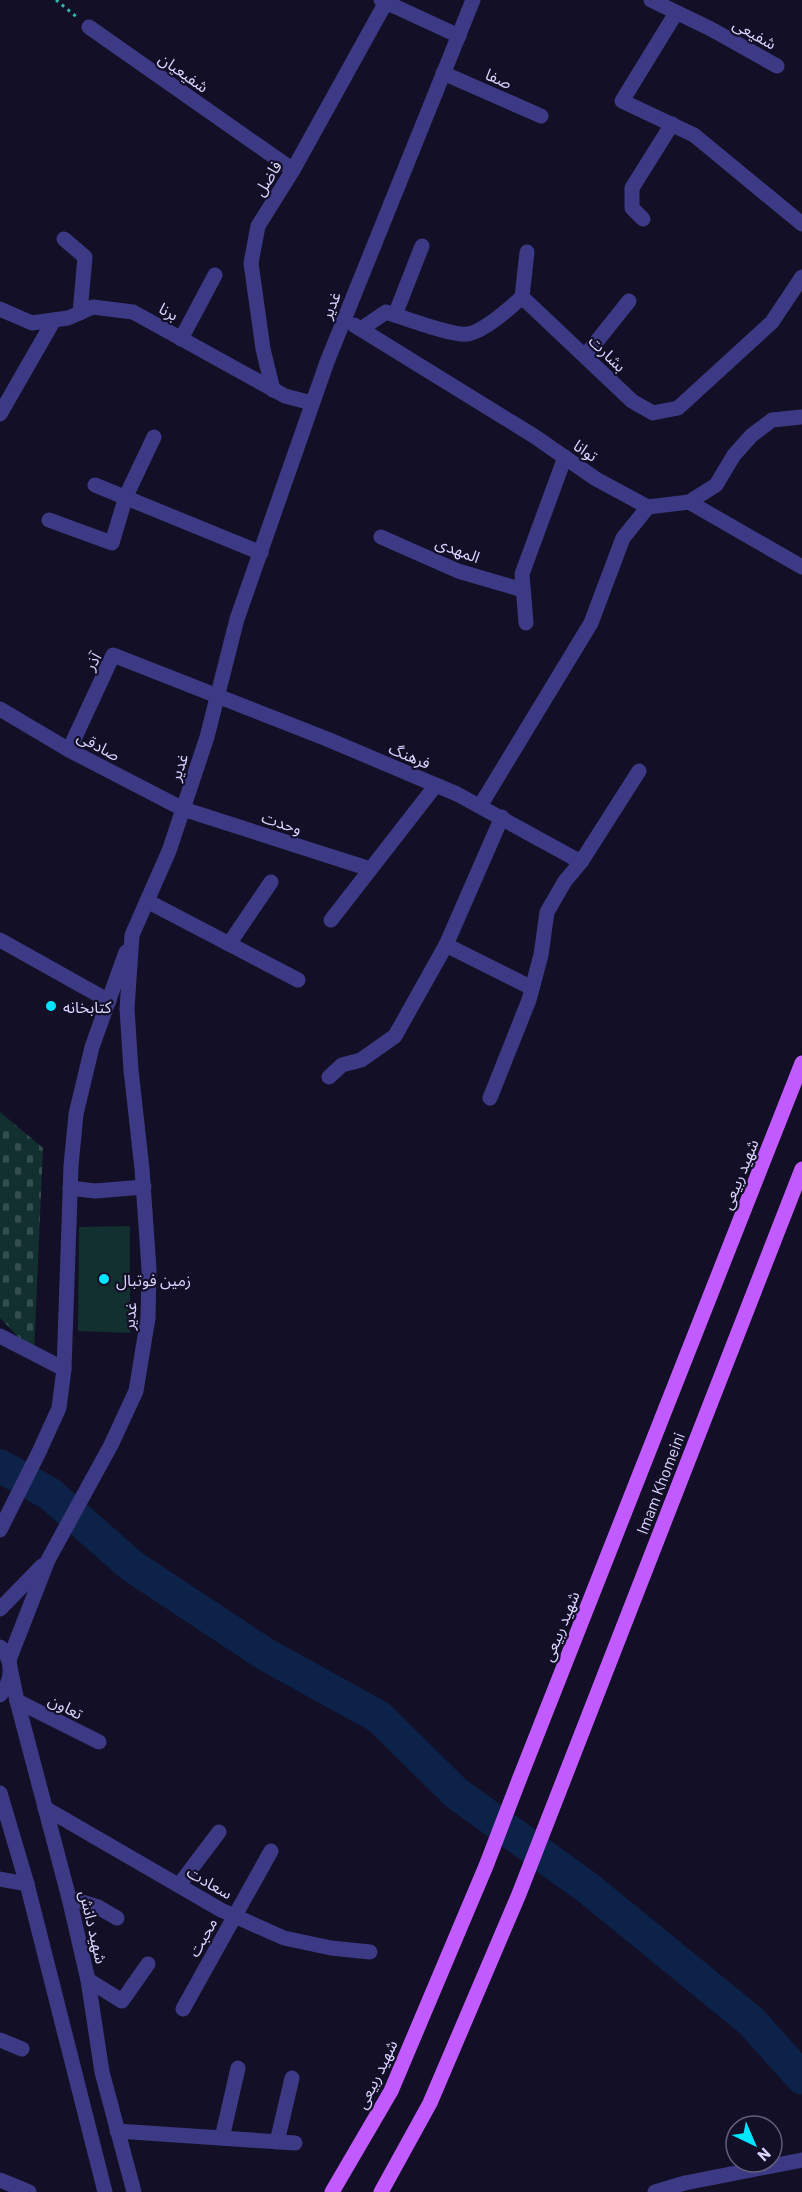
<svg xmlns="http://www.w3.org/2000/svg" width="802" height="2192" font-family="Barlow,'Noto Sans Arabic',sans-serif">
<style>
.cemetery{fill:url(#cemetery-stones)}
.pitch{fill:#12302f}
.lines{fill:none;stroke-linecap:round;stroke-linejoin:round}
.river{stroke:#0c2248;stroke-width:33}
.path{stroke:#2fb8b0;stroke-width:3;stroke-dasharray:3 4.5;stroke-linecap:butt}
.minor{stroke:#3d3a85;stroke-width:15}
.major{stroke:#c25bff;stroke-width:15}
.poi-dot{fill:#00e5ff;stroke:#130f26;stroke-width:2}
.labels{text-anchor:middle;dominant-baseline:central;stroke-width:4.5;stroke-linejoin:round;paint-order:stroke}
.street-label{font-size:16px;fill:#d9d4ff;stroke:#130f26}
.poi-label{font-size:16px;fill:#d9d4ff;stroke:#130f26;text-anchor:start}
</style>
<defs>
<pattern id="cemetery-stones" width="16" height="16" patternUnits="userSpaceOnUse" patternTransform="scale(1.5)"><rect width="16" height="16" fill="#12302f"/><path d="M2 7V4a2 2 0 0 1 4 0v3zM10 15v-3a2 2 0 0 1 4 0v3z" fill="#344d4e"/></pattern>
</defs>
<rect width="100%" height="100%" fill="#130f26"/>
<!-- cemetery -->
<path class="cemetery" d="M 0,1112 L 43,1148 L 34,1353 L 0,1318 Z"/>
<!-- pitch -->
<path class="pitch" d="M 130,1226 L 130,1333 L 78,1331 L 79,1227 Z"/>
<g class="lines">
<!-- river -->
<path class="river" d="M 0,1466 L 50,1494 L 132,1566 L 265,1654 L 379,1717 L 456,1793 L 588,1888 L 751,2021 L 802,2078"/>
<!-- path -->
<path class="path" d="M 56,0 L 78,18"/>
<!-- minor -->
<g class="minor">
<path d="M 381,0 L 459,36"/>
<path d="M 651,0 L 711,29 L 777,66"/>
<path d="M 676,13 L 622,101 L 694,135 L 802,224"/>
<path d="M 89,27 L 293,170"/>
<path d="M 443,73 L 541,116"/>
<path d="M 643,219 L 632,208 L 632,188 L 672,124"/>
<path d="M 64,239 L 85,257 L 80,313"/>
<path d="M 522,297 L 527,252"/>
<path d="M 0,309 L 32,323 L 68,318 L 93,307 L 133,312 L 285,396 L 312,403"/>
<path d="M 395,315 L 422,246"/>
<path d="M 354,325 L 534,436 L 596,479 L 648,507 L 689,502 L 716,485 L 734,455 L 752,435 L 772,420 L 802,417"/>
<path d="M 361,329 L 386,312 C 402,317 454,337 468,334 C 485,331 510,308 522,297 L 632,401 L 653,413 L 678,408 L 772,322 L 802,277"/>
<path d="M 181,339 L 215,275"/>
<path d="M 585,356 L 629,301"/>
<path d="M 273,390 L 263,349 L 251,263 L 258,226 L 293,170 L 386,2"/>
<path d="M 0,414 L 54,320"/>
<path d="M 95,485 L 261,553"/>
<path d="M 689,502 L 802,567"/>
<path d="M 49,520 L 112,543 L 126,496 L 154,437"/>
<path d="M 381,537 L 458,571 L 523,590"/>
<path d="M 526,623 L 522,574 L 565,457"/>
<path d="M 0,709 L 69,750 L 183,809 L 370,869"/>
<path d="M 69,750 L 113,655 L 327,739 L 457,794 L 581,862"/>
<path d="M 480,806 L 591,623 L 623,538 L 648,507"/>
<path d="M 147,901 L 298,980"/>
<path d="M 331,920 L 436,785"/>
<path d="M 0,940 L 109,1001"/>
<path d="M 229,944 L 271,882"/>
<path d="M 446,945 L 532,988"/>
<path d="M 329,1077 L 342,1065 L 361,1060 L 395,1036 L 446,945 L 502,817"/>
<path d="M 490,1098 L 529,1000 L 541,955 L 547,912 L 565,881 L 581,862 L 639,771"/>
<path d="M 70,1188 L 95,1191 L 144,1187"/>
<path d="M 0,1336 L 64,1369"/>
<path d="M 0,1530 L 39,1452 L 59,1408 L 64,1369 L 71,1166 L 76,1114 L 92,1047 L 126,952"/>
<path d="M 0,1609 L 42,1566"/>
<path d="M 0,1647 C 14,1659 13,1682 0,1695"/>
<path d="M 9,1660 L 48,1560 L 111,1445 L 136,1391 L 148,1318 L 149,1269 L 142,1169 L 131,1070 L 127,1009 L 132,935 L 169,851 L 207,737 L 237,619 L 327,362 L 473,0"/>
<path d="M 11,1672 L 17,1701 L 69,1898 L 88,1980 L 102,2072 L 134,2192"/>
<path d="M 17,1701 L 99,1742"/>
<path d="M 0,1793 L 27,1884 L 105,2192"/>
<path d="M 45,1808 L 221,1910 L 284,1938 L 331,1948 L 370,1952"/>
<path d="M 0,1879 L 27,1884"/>
<path d="M 179,1885 L 219,1832"/>
<path d="M 69,1898 L 98,1907 L 117,1918"/>
<path d="M 88,1980 L 122,2001 L 148,1964"/>
<path d="M 183,2009 L 271,1851"/>
<path d="M 0,2040 L 22,2049"/>
<path d="M 117,2131 L 295,2143"/>
<path d="M 222,2138 L 238,2068"/>
<path d="M 277,2142 L 292,2078"/>
<path d="M 0,2180 L 29,2192"/>
<path d="M 655,2192 L 685,2183 L 802,2160"/>
</g>
<!-- major -->
<g class="major">
<path d="M 332,2192 L 391,2091 L 486,1866 L 519,1780 L 802,1063"/>
<path d="M 381,2192 L 430,2103 L 519,1894 L 802,1169"/>
</g>
</g>
<!-- markers -->
<g class="poi-dot">
<circle cx="51" cy="1006" r="6"/>
<circle cx="104" cy="1279" r="6"/>
</g>
<g class="labels">
<!-- street labels -->
<g class="street-label">
<text transform="translate(755 33) rotate(29)">شفیعی</text>
<text transform="translate(184 72) rotate(35)">شفیعیان</text>
<text transform="translate(499 78) rotate(24)">صفا</text>
<text transform="translate(267 178) rotate(-58)">فاضل</text>
<text transform="translate(330 305) rotate(-68)">غدیر</text>
<text transform="translate(169 311) rotate(29)">برنا</text>
<text transform="translate(608 353) rotate(44)">بشارت</text>
<text transform="translate(586 450) rotate(35)">توانا</text>
<text transform="translate(458 549) rotate(21)">المهدی</text>
<text transform="translate(92 661) rotate(-60)">آذر</text>
<text transform="translate(99 745) rotate(28)">صادقی</text>
<text transform="translate(410 755) rotate(23)">فرهنگ</text>
<text transform="translate(178 767) rotate(-71)">غدیر</text>
<text transform="translate(282 822) rotate(18)">وحدت</text>
<text transform="translate(739 1174) rotate(-68)">شهید ربیعی</text>
<text transform="translate(129 1316) rotate(-85)">غدیر</text>
<text transform="translate(660 1483) rotate(-69)">Imam Khomeini</text>
<text transform="translate(560 1626) rotate(-68)">شهید ربیعی</text>
<text transform="translate(66 1706) rotate(27)">تعاون</text>
<text transform="translate(210 1882) rotate(30)">سعادت</text>
<text transform="translate(94 1927) rotate(77)">شهید دانش</text>
<text transform="translate(202 1937) rotate(-61)">محبت</text>
<text transform="translate(376 2074) rotate(-64)">شهید ربیعی</text>
</g>
<!-- poi labels -->
<g class="poi-label">
<text x="63" y="1006">کتابخانه</text>
<text x="116" y="1279">زمین فوتبال</text>
</g>
</g>
<!-- north arrow -->
<g transform="translate(754 2144) rotate(136)"><circle r="28" fill="#130f26" stroke="#625e7d" stroke-width="1.5"/>
<path d="M0-4.5L10 22L0 15L-10 22Z" fill="#00e5ff"/>
<text y="-9" font-size="16" font-weight="bold" text-anchor="middle" fill="#d9d4ff">N</text>
</g>
</svg>
